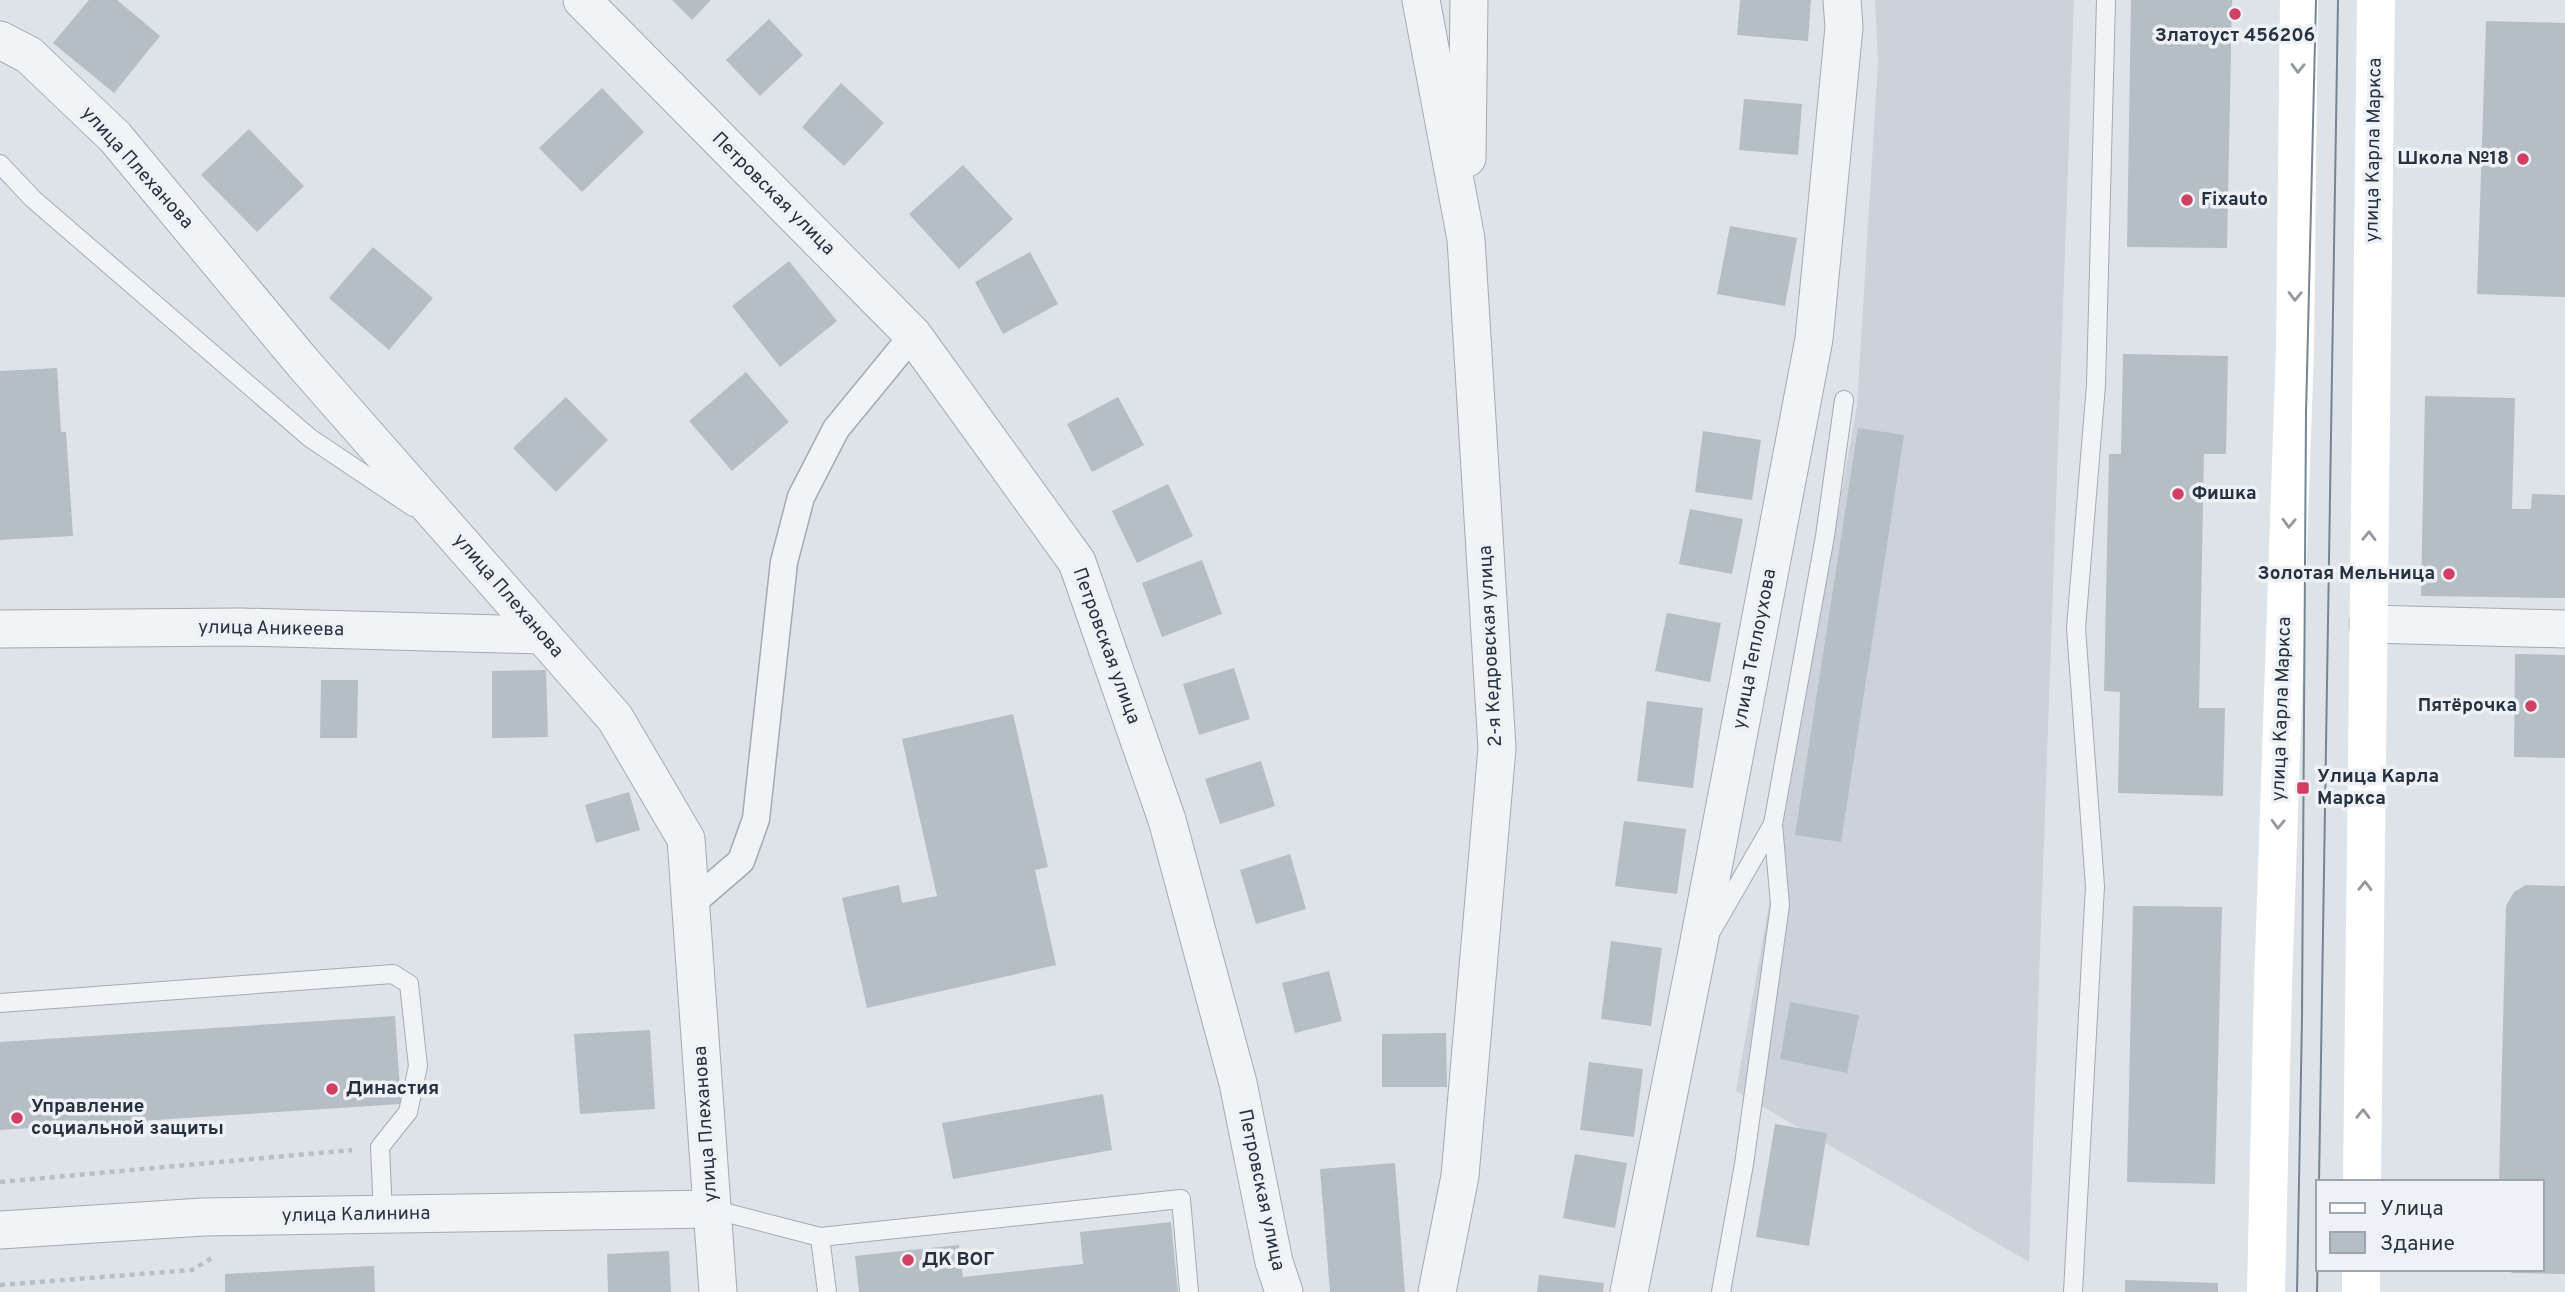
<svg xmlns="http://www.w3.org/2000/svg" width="2565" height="1292" font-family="Overpass,sans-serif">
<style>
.built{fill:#ccd2da}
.building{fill:#b5bdc5}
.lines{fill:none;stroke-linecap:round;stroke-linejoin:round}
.service-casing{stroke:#a3aab2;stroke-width:20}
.pedestrian-casing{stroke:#a3aab2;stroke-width:29}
.minor-casing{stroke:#a3aab2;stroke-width:39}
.path{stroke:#b8bec3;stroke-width:4.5;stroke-dasharray:5 5;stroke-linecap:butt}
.service{stroke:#f1f4f6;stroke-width:18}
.pedestrian{stroke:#f1f4f6;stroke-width:26}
.minor{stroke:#f1f4f6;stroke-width:37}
.secondary{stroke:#fff;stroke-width:38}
.tram{stroke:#778492;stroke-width:2}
.oneway{stroke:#9398a0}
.poi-dot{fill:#d13f62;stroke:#eef2f6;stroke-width:2.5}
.labels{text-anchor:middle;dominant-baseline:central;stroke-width:7;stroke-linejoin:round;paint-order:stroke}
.poi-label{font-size:19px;font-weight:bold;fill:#273240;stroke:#eef2f6;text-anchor:start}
.street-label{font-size:19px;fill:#273240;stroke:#eef2f6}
</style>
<rect width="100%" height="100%" fill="#dee3e8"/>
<!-- built -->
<path class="built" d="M 1875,0 L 2074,0 L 2029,1262 L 1736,1091 L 1857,406 L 1878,61 Z"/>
<!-- building -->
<g class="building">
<path d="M 89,0 L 117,0 L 160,36 L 114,93 L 53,43 Z"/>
<path d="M 672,0 L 711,0 L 692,20 Z"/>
<path d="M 1740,0 L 1811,0 L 1808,41 L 1737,35 Z"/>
<path d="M 2131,0 L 2232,0 L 2227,248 L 2127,247 Z"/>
<path d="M 769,19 L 803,55 L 760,96 L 726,60 Z"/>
<path d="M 2486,21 L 2565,23 L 2565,297 L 2477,294 Z"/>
<path d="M 841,83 L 884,123 L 844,166 L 802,127 Z"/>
<path d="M 602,88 L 644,132 L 582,192 L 539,148 Z"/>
<path d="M 1744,99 L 1802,104 L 1798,155 L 1739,150 Z"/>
<path d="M 249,129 L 304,186 L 257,232 L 201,175 Z"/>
<path d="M 963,165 L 1013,219 L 959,269 L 909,214 Z"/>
<path d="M 1730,226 L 1797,238 L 1785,306 L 1717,294 Z"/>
<path d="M 373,247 L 433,298 L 389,350 L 329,298 Z"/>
<path d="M 1030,252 L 1058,304 L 1003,334 L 975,282 Z"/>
<path d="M 789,261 L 837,321 L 780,367 L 732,306 Z"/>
<path d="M 2123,354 L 2228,356 L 2226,454 L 2204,454 L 2199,708 L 2225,708 L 2223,796 L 2118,793 L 2120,692 L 2104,691 L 2109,454 L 2121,454 Z"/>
<path d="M 57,368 L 61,432 L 66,432 L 73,536 L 0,540 L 0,371 Z"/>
<path d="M 746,372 L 789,422 L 732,471 L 689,421 Z"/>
<path d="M 2425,396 L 2515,398 L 2512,509 L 2531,509 L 2532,494 L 2565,495 L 2565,598 L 2421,596 Z"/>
<path d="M 566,397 L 608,440 L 556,492 L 513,448 Z"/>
<path d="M 1118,397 L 1144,445 L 1092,472 L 1067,424 Z"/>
<path d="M 1858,428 L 1904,435 L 1841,842 L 1795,835 Z"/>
<path d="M 1703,431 L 1761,440 L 1752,500 L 1695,492 Z"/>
<path d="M 1168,484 L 1193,536 L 1137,563 L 1112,511 Z"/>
<path d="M 1690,509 L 1743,519 L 1732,574 L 1679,564 Z"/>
<path d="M 1202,560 L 1222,614 L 1162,637 L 1142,583 Z"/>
<path d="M 1667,613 L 1721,623 L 1710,682 L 1655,671 Z"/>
<path d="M 2515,654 L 2565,655 L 2565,758 L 2514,757 Z"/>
<path d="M 1234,668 L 1250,719 L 1199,735 L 1183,684 Z"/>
<path d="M 546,670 L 548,737 L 492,738 L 492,671 Z"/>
<path d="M 321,680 L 358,680 L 357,738 L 320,738 Z"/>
<path d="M 1647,701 L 1703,708 L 1693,788 L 1637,781 Z"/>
<path d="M 1013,714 L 1048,867 L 1035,870 L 1056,965 L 867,1008 L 842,898 L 899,885 L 902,903 L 937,896 L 902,739 Z"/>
<path d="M 1261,761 L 1275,806 L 1220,824 L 1205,779 Z"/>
<path d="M 629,792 L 640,830 L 596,843 L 585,805 Z"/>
<path d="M 1624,821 L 1686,829 L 1677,894 L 1615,886 Z"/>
<path d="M 1290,854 L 1306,909 L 1256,924 L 1240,870 Z"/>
<path d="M 2526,885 L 2565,886 L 2565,1274 L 2512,1273 L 2507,1269 L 2542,1269 L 2542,1182 L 2499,1182 L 2506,906 L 2514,892 Z"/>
<path d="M 2133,906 L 2222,907 L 2215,1184 L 2127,1182 Z"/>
<path d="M 1611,941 L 1662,948 L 1651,1026 L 1601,1019 Z"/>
<path d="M 1329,971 L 1342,1021 L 1295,1033 L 1282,983 Z"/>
<path d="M 1790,1002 L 1859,1015 L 1847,1073 L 1780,1059 Z"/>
<path d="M 395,1016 L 401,1104 L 0,1130 L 0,1042 Z"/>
<path d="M 650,1030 L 655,1109 L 580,1114 L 574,1034 Z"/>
<path d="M 1446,1033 L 1447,1087 L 1382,1087 L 1382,1034 Z"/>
<path d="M 1589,1062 L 1643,1069 L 1634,1137 L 1580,1130 Z"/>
<path d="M 1103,1094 L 1112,1150 L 953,1179 L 942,1123 Z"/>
<path d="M 1775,1124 L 1827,1133 L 1809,1246 L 1756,1237 Z"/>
<path d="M 1575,1154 L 1627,1163 L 1615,1228 L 1563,1218 Z"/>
<path d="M 1395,1163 L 1405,1292 L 1330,1292 L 1320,1169 Z"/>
<path d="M 1171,1222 L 1178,1292 L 859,1292 L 855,1256 L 959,1245 L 963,1277 L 1083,1264 L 1080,1232 Z"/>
<path d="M 669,1251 L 671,1292 L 608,1292 L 607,1254 Z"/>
<path d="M 374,1266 L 375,1292 L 225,1292 L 225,1274 Z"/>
<path d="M 1539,1275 L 1604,1283 L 1603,1292 L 1537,1292 Z"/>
<path d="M 2125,1280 L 2218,1283 L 2218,1292 L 2125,1292 Z"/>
</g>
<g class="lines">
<!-- service casing -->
<g class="service-casing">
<g id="service">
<path d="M 0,164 L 33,199 L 310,438 L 413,507"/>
<path d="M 1712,930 L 1773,824 L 1825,536 L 1844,400"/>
<path d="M 0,1003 L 393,974 L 409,984 L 418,1066 L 408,1112 L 380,1147 L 383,1214"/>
<path d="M 712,1209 L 820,1237 L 1181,1199 L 1189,1292"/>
<path d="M 820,1237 L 827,1292"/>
<path d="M 1721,1292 L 1744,1164 L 1780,905 L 1773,824"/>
<path d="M 2073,1292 L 2095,886 L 2076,628 L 2096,385 L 2106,0"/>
</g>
</g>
<!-- pedestrian casing -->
<g class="pedestrian-casing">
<path id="pedestrian" d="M 690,905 L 741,861 L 756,819 L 784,562 L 801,497 L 836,429 L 913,335"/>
</g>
<!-- minor casing -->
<g class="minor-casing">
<g id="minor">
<path d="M 582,0 L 913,335 L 1077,562 L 1167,820 L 1238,1083 L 1274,1262 L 1284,1292"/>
<path d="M 1421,0 L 1466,239 L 1497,748 L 1460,1176 L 1437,1292"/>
<path d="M 0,40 L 29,55 L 115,137 L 303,363 L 615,718 L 686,839 L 718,1292"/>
<path d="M 1467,158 L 1469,0"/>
<path d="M 2368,624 L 2565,629"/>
<path d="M 0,629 L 241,627 L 542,635"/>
<path d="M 0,1230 L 203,1217 L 712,1209"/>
<path d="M 1629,1292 L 1696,957 L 1814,339 L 1844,27 L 1842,0"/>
</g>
</g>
<!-- path -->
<g class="path">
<path d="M 0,1182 L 352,1150"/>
<path d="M 0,1285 L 192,1270 L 212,1258"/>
</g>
<!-- service -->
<use href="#service" class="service"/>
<!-- pedestrian -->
<use href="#pedestrian" class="pedestrian"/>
<!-- minor -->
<use href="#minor" class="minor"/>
<!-- secondary -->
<g class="secondary">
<path d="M 2362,1182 L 2376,0"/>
<path d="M 2266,1292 L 2273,985 L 2295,348 L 2299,0"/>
<path d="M 2361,1292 L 2361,1269"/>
</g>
<!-- tram -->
<g class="tram">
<path d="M 2319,1182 L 2338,0"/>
<path d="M 2297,1292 L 2302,1017 L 2306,414 L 2316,0"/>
<path d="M 2317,1292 L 2318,1242"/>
</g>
</g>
<!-- one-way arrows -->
<defs><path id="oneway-chevron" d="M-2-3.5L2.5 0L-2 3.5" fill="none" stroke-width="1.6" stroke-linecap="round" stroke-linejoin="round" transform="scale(1.75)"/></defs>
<g class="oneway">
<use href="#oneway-chevron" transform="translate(2298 68) rotate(91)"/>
<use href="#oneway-chevron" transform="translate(2295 296) rotate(91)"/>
<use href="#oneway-chevron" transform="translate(2289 523) rotate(92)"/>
<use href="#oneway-chevron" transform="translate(2369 536) rotate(-89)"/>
<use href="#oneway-chevron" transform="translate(2278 824) rotate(92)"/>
<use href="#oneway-chevron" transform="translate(2365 886) rotate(-89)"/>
<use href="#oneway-chevron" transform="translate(2363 1114) rotate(-89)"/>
</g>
<!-- markers -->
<g class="poi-dot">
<circle cx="2235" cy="14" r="7"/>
<circle cx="2523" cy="159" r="7"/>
<circle cx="2187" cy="200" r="7"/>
<circle cx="2178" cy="494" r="7"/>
<circle cx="2449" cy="574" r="7"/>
<circle cx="2531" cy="706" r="7"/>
<rect x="2296" y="781" width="14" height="14" rx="3.5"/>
<circle cx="332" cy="1089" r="7"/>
<circle cx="17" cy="1118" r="7"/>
<circle cx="908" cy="1260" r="7"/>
</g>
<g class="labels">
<!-- poi labels -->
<g class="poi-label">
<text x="2235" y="36" text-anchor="middle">Златоуст 456206</text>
<text x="2509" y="159" text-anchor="end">Школа №18</text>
<text x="2201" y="200">Fixauto</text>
<text x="2192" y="494">Фишка</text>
<text x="2435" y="574" text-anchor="end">Золотая Мельница</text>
<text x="2517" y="706" text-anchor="end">Пятёрочка</text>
<text x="2317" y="777">Улица Карла<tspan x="2317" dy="22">Маркса</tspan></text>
<text x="346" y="1089">Династия</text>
<text x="31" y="1107">Управление<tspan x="31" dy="22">социальной защиты</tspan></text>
<text x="922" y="1260">ДК ВОГ</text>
</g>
<!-- street labels -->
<g class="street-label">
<text transform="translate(2374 150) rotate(-89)">улица Карла Маркса</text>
<text transform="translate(137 168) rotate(48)">улица Плеханова</text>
<text transform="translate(773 194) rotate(45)">Петровская улица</text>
<text transform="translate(508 596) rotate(49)">улица Плеханова</text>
<text transform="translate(271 629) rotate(1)">улица Аникеева</text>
<text transform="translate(1106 646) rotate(70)">Петровская улица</text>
<text transform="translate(1491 646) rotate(-93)">2-я Кедровская улица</text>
<text transform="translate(1755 649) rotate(-79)">улица Теплоухова</text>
<text transform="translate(2282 709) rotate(-88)">улица Карла Маркса</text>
<text transform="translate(706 1124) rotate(-94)">улица Плеханова</text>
<text transform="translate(1261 1190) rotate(78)">Петровская улица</text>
<text transform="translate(356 1215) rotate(-1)">улица Калинина</text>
</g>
</g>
<!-- legend -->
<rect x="2316" y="1180" width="228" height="91" fill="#eef2f6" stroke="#9ea5ad" stroke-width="2"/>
<rect x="2330" y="1203" width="35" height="10" fill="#ffffff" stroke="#9ea5ad" stroke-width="2"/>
<text x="2380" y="1215" font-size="21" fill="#273240">Улица</text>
<rect x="2330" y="1232" width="35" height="21" fill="#b5bdc5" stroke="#9ea5ad" stroke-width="2"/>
<text x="2380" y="1250" font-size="21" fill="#273240">Здание</text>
</svg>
